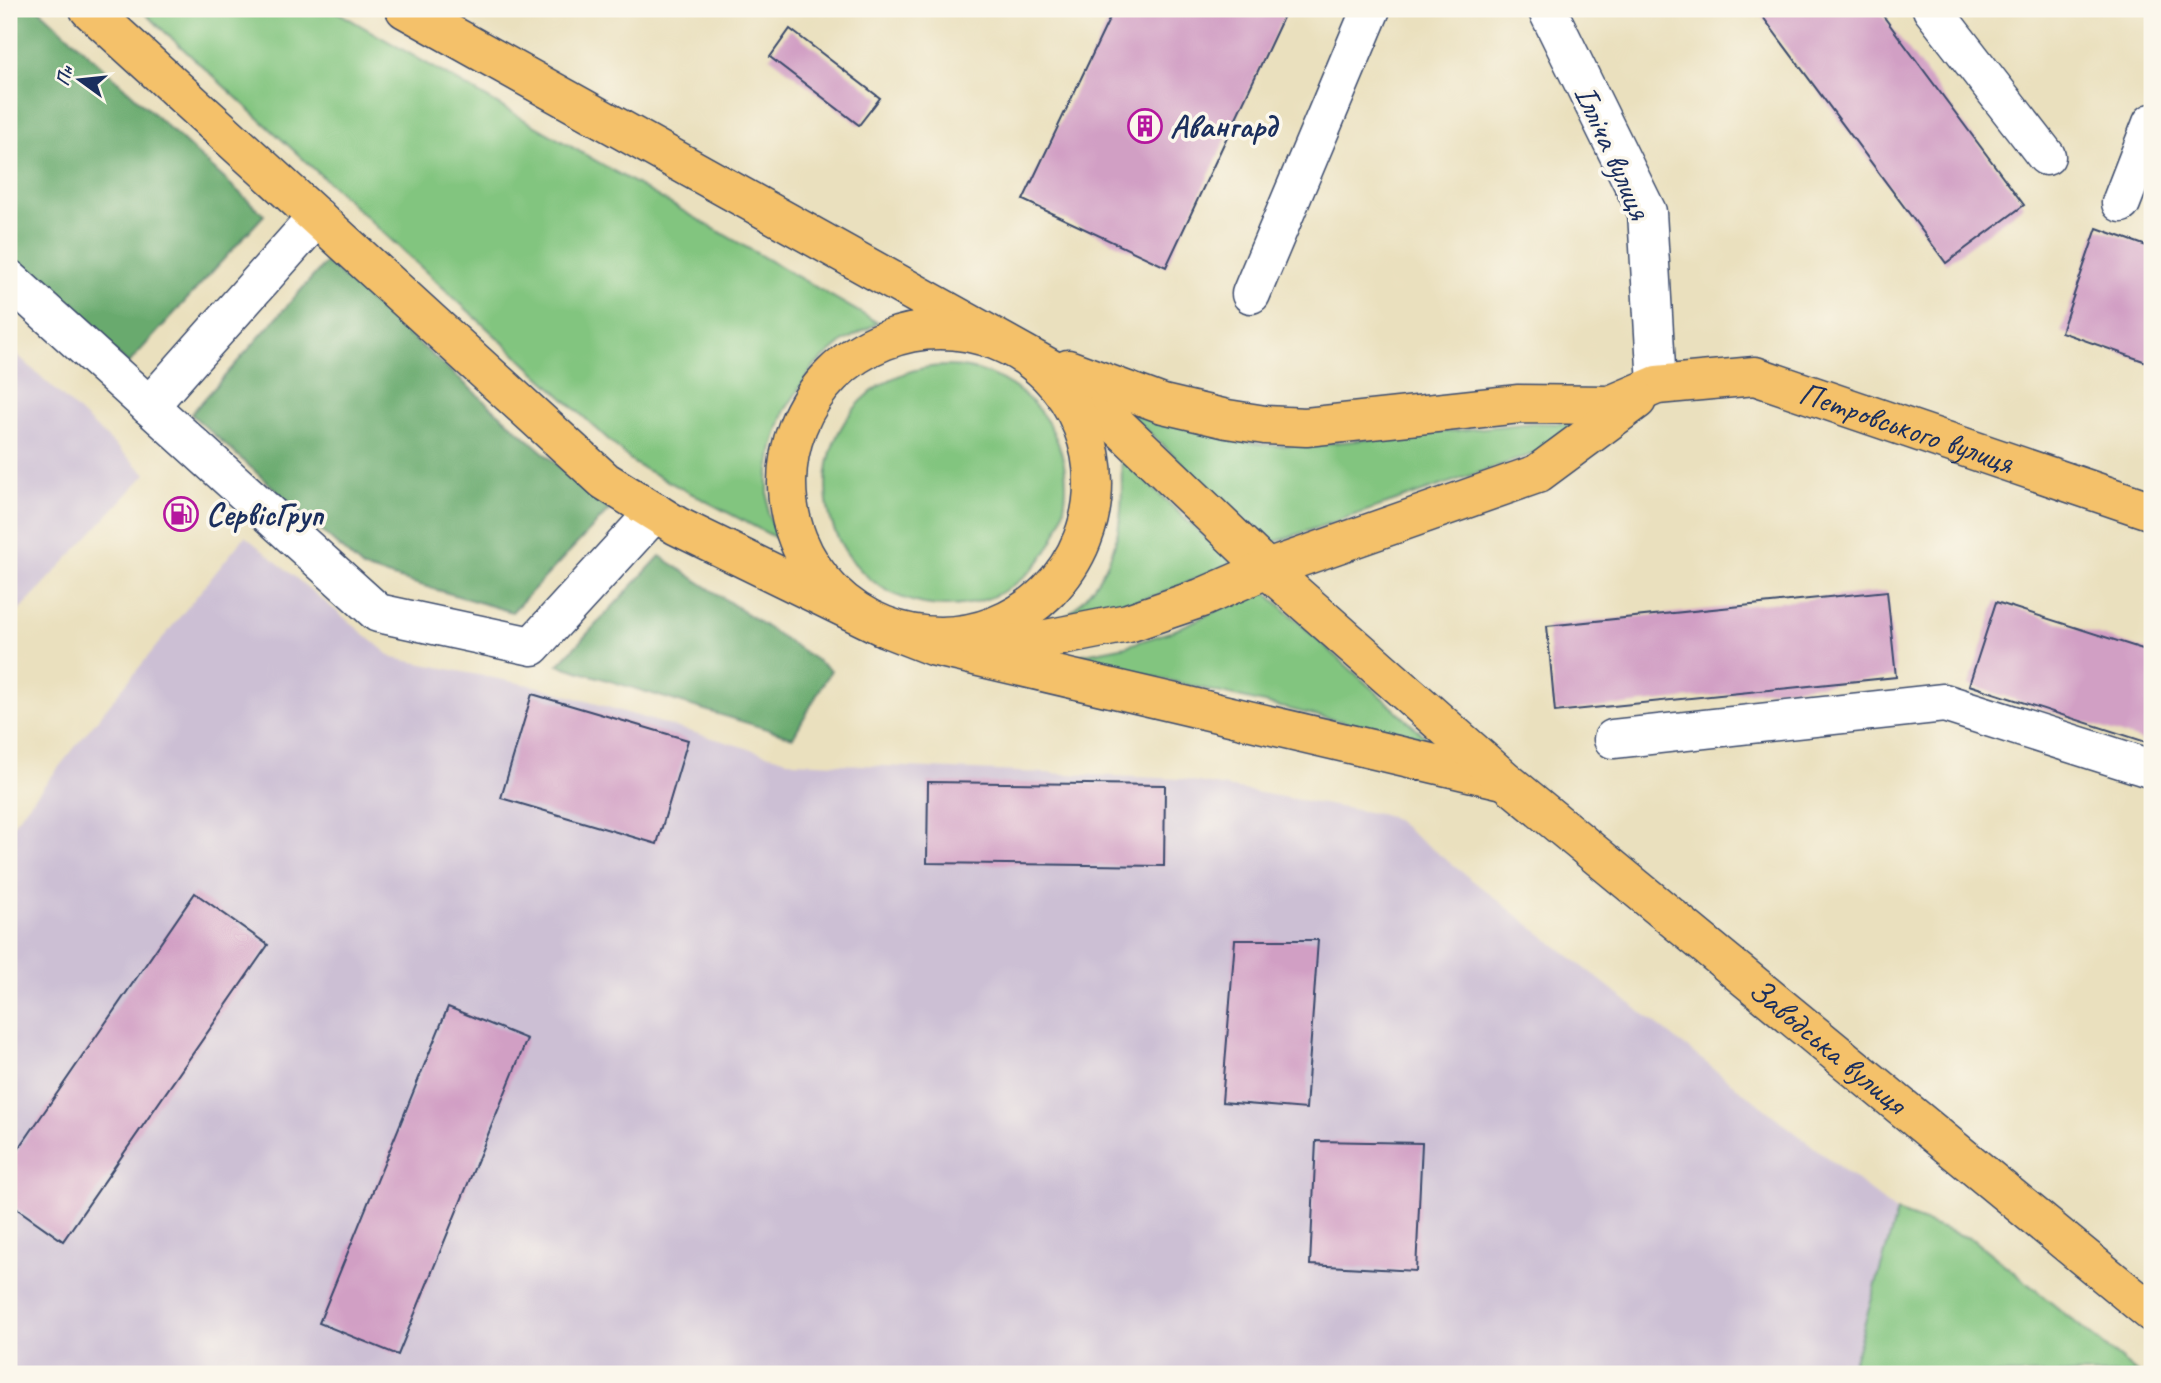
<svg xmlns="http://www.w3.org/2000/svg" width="2161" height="1383" font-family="Caveat,sans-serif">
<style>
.industrial{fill:#ccbfd4}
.green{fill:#82c57f;stroke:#4e7a6e;stroke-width:2}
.forest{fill:#69aa6e;stroke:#426c66;stroke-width:2}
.building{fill:#d19fc4}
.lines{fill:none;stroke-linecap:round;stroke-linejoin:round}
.minor-casing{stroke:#3a4a6c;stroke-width:41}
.major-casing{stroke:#3a4a6c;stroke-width:41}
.minor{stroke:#fff;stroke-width:38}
.major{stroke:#f4c16a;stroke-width:38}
.labels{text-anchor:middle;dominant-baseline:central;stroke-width:7;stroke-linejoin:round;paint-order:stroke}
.poi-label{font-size:33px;font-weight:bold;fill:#1b2f5e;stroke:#fbf7ec;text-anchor:start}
.street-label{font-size:33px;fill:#1b2f5e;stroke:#fbf7ec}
</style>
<rect width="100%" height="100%" fill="#fbf7ec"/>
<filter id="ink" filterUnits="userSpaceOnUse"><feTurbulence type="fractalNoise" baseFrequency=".0143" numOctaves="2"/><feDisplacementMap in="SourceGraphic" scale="14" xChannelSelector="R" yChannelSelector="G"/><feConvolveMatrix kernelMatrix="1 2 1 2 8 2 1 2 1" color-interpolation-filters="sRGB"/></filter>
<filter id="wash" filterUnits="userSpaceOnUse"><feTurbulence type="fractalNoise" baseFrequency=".00686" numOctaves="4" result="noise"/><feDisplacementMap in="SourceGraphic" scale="28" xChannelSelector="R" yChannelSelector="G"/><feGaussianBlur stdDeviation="1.57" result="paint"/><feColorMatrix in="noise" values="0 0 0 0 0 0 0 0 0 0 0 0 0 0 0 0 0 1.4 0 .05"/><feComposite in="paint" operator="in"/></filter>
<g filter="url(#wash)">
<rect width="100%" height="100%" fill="#eae0be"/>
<!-- industrial -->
<g class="industrial">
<path d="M 9,347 L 146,474 L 9,622 Z"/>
<path d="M 245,536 L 393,658 L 539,687 L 794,762 L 1181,779 L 1390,816 L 1897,1212 L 1850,1374 L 9,1374 L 9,829 Z"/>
</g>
<!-- green -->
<g class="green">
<path d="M 140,9 L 332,9 L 878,323 L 844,341 L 814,366 L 784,412 L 773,447 L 768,479 L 768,513 L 778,539 L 635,464 Z"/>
<circle cx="946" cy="486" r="120"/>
<path d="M 1123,408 L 1237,441 L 1276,446 L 1322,444 L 1533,423 L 1619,425 L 1269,544 Z"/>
<path d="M 1121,458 L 1232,563 L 1158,595 L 1061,621 C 1117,573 1125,529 1121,458 Z"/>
<path d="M 1262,589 L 1432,743 L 1070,657 L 1126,646 L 1173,631 Z"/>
<path d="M 1897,1212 L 1974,1240 L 2139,1374 L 1850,1374 Z"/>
</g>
<!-- forest -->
<g class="forest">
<path d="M 9,9 L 39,9 L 264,215 L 128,364 L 9,255 Z"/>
<path d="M 326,262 L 609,510 L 512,612 L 363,568 L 191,414 Z"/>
<path d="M 660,556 L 831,670 L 793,737 L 558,665 Z"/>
</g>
<g id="blocks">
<!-- building -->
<g class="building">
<path d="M 1114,9 L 1287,9 L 1166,267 L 1023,200 Z"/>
<path d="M 1757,9 L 1878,9 L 2024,205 L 1946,263 Z"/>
<path d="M 790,29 L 880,98 L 859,125 L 770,57 Z"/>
<path d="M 2097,228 L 2152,248 L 2152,364 L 2061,332 Z"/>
<path d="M 1887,591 L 1896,677 L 1555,712 L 1547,626 Z"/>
<path d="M 1996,602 L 2152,652 L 2152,744 L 1969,685 Z"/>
<path d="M 532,694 L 688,740 L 657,844 L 501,798 Z"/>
<path d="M 928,782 L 1165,785 L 1164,866 L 927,863 Z"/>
<path d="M 195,893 L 268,945 L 63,1241 L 9,1203 L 9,1163 Z"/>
<path d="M 1235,940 L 1318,940 L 1306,1109 L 1222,1102 Z"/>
<path d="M 448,1007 L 527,1039 L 398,1355 L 319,1323 Z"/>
<path d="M 1316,1141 L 1422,1143 L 1416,1271 L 1310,1265 Z"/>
</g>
</g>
</g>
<g filter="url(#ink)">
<use href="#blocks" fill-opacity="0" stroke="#3a4a6c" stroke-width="2"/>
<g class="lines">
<!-- minor casing -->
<g class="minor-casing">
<g id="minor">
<path d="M 1547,9 L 1647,212 L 1657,385"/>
<path d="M 1932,9 L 2046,156"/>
<path d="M 2121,203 L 2152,123"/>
<path d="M 9,279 L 378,613 L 532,646 L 655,512"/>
<path d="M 1251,294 L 1371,9"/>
<path d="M 149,406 L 317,217"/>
<path d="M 1613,739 L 1944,703 L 2152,769"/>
</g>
</g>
<!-- major casing -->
<g class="major-casing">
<g id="major">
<path d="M 89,9 L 605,481 L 677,526 L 886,628 L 932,646 L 1499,779"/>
<path id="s1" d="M 405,9 L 1069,379 L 1267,569 L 1505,780 L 2152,1313"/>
<circle cx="940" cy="483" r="153"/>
<path id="s2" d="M 1068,369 L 1163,404 L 1227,419 L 1265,425 L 1306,427 L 1519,404 L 1610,405 L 1657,385 L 1755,376 L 2152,511"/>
<path d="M 980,646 L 1026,643 L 1128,623 L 1201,598 L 1267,569 L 1537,474 L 1637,400"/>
</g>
</g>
<!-- minor -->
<use href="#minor" class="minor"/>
<!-- major -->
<use href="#major" class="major"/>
</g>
</g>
<!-- icons -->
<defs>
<g id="building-ring" transform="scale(1.75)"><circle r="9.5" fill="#fbf7ec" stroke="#b5179e" stroke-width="1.5"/><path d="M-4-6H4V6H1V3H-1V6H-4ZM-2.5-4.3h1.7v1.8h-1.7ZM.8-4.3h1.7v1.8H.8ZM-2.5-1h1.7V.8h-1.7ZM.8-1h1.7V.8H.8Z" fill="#b5179e"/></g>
<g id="fuel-ring" transform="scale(1.75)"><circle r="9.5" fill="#fbf7ec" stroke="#b5179e" stroke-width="1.5"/><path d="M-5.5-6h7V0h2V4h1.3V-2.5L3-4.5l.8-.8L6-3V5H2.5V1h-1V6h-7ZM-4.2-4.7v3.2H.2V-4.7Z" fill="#b5179e"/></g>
</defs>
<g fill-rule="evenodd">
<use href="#building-ring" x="1145" y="126"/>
<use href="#fuel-ring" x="181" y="514"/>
</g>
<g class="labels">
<!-- poi labels -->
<g class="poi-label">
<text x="1170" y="126">Авангард</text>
<text x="206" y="514">СервісГруп</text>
</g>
<!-- street labels -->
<g class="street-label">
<text transform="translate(1613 152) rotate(66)">Ілліча вулиця</text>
<text stroke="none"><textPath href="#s2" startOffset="861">Петровського вулиця</textPath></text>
<text stroke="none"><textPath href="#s1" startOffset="1771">Заводська вулиця</textPath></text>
</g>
</g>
<!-- margin -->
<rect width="2161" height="1383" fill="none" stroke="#fbf7ec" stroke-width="35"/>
<!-- north arrow -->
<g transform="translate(80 80) rotate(285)" stroke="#fbf7ec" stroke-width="5" paint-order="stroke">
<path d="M0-5L12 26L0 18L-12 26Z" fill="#1b2f5e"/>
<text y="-10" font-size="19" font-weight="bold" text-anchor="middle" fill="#1b2f5e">Пн</text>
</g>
</svg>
